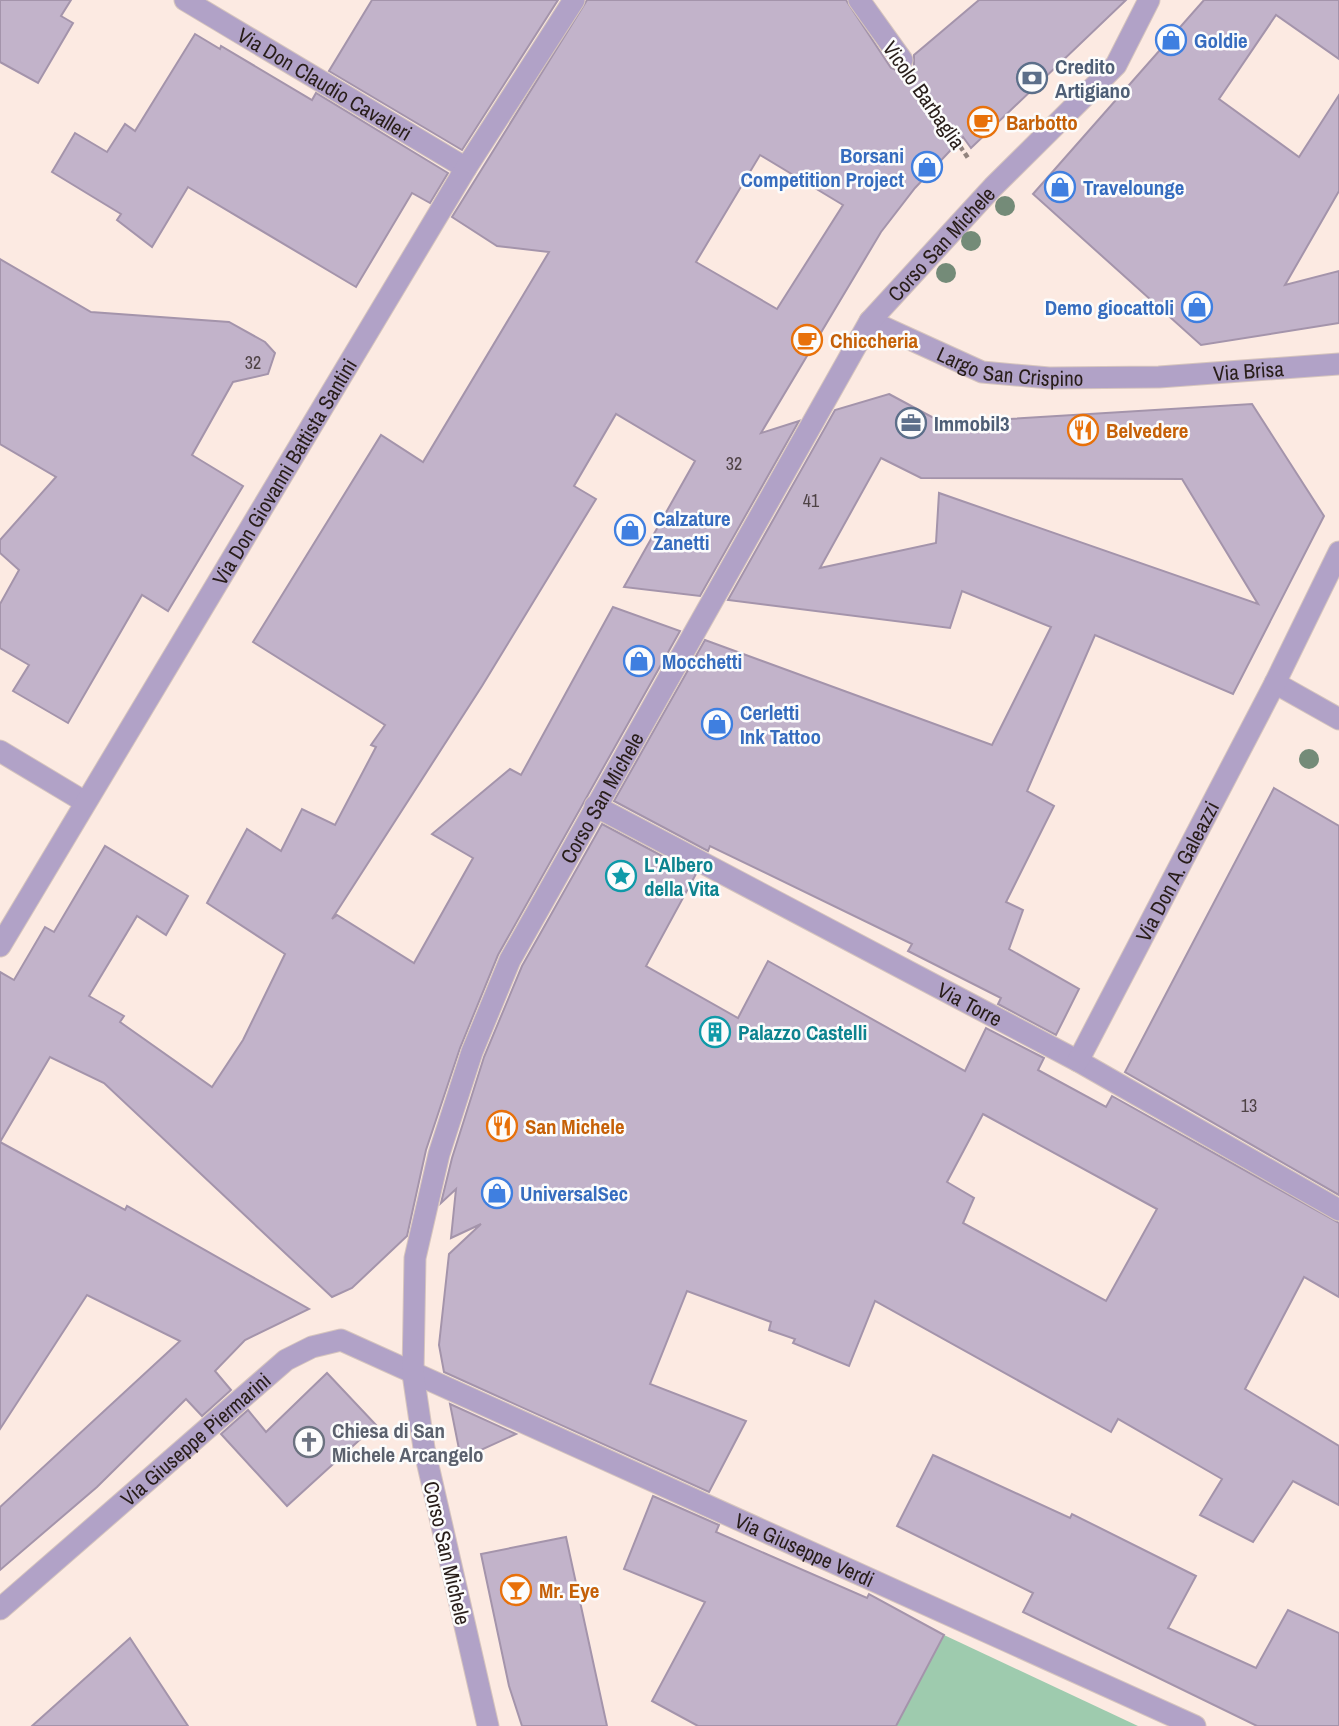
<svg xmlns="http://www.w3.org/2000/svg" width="1339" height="1726" font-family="'Archivo Narrow',sans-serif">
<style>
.green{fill:#9ecbae}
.building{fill:#c2b3ca;stroke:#a494ab;stroke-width:2;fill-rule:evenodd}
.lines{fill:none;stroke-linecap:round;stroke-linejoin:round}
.street-casing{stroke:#d6c5be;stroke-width:23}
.path{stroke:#92847e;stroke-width:4.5;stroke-dasharray:5 3.5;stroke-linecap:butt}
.street{stroke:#b1a2c7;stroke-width:21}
.tree{fill:#748b78}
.labels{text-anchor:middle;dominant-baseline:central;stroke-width:5;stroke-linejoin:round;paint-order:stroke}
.number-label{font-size:18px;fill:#4e4245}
.shop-label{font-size:21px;font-weight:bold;fill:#366cbe;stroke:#fcfcfc;text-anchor:start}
.service-label{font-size:21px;font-weight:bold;fill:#4e5e75;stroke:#fcfcfc;text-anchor:start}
.street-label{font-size:21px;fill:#281d19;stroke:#fcfcfc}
.food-label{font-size:21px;font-weight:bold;fill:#c56008;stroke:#fcfcfc;text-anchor:start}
.culture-label{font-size:21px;font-weight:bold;fill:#0d838f;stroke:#fcfcfc;text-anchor:start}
.worship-label{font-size:21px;font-weight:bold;fill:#5b616d;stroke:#fcfcfc;text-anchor:start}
</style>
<rect width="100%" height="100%" fill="#fceae2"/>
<!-- green -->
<path class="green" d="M 944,1635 L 1138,1726 L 895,1726 Z"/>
<!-- building -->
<g class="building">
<path d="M 0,0 L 71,0 L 61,16 L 73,23 L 38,83 L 0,62 Z"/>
<path d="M 372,0 L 558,0 L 462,150 L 329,71 Z"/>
<path d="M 587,0 L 846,0 L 891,68 L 903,73 L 914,66 L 914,55 L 979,0 L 1126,0 L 971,148 L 963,137 L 915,188 L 881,232 L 761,433 L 799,421 L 700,596 L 624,587 L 695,461 L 616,414 L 574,486 L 596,499 L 482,686 L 332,919 L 337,915 L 414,963 L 473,858 L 432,834 L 510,769 L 521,775 L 613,607 L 680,631 L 498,955 L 460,1048 L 426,1150 L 407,1236 L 352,1288 L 332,1297 L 104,1083 L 50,1057 L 0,1142 L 0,972 L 14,980 L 45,927 L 54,932 L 105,846 L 188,896 L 166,935 L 137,916 L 89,996 L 124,1016 L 120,1022 L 212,1087 L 243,1040 L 285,954 L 207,903 L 247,829 L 281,851 L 302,809 L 335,825 L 376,747 L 371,745 L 385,725 L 253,642 L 381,435 L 423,462 L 549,252 L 497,246 L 452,217 ZM 760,155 L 843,205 L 777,309 L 696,262 Z"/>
<path d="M 1204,0 L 1339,0 L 1339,59 L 1276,15 L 1219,99 L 1299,157 L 1339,95 L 1339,191 L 1285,285 L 1339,271 L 1339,323 L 1201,345 L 1033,194 Z"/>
<path d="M 195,34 L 220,49 L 221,46 L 312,100 L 316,93 L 448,173 L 430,203 L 412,193 L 356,287 L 188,187 L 152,247 L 117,220 L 121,214 L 52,172 L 75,133 L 107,152 L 125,124 L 135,131 Z"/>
<path d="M 0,259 L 91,312 L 229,322 L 265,342 L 275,353 L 268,374 L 233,382 L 192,455 L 243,486 L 168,611 L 142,595 L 68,723 L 13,691 L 29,665 L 0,648 L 0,604 L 19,570 L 0,553 L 0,540 L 56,477 L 0,444 Z"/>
<path d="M 889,394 L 943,423 L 1252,404 L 1324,516 L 1233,694 L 1095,635 L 1027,791 L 1054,806 L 1006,902 L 1023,910 L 1009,949 L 1079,989 L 1056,1035 L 998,1004 L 1001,998 L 908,951 L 912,944 L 710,846 L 708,851 L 614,801 L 705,640 L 992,745 L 1051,627 L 962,591 L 950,628 L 728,600 L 835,410 ZM 881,458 L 921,478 L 1182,479 L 1258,604 L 939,493 L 936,543 L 820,568 Z"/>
<path d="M 1274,788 L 1339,826 L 1339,1195 L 1125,1072 Z"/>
<path d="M 602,824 L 696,874 L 646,966 L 738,1018 L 768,961 L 965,1071 L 986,1028 L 1044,1058 L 1038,1070 L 1106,1107 L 1112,1096 L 1339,1223 L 1339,1297 L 1304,1277 L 1245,1389 L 1339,1446 L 1339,1505 L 1293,1481 L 1253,1542 L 1200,1515 L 1222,1479 L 1118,1419 L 1111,1432 L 875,1301 L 849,1366 L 793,1343 L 795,1339 L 769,1330 L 771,1322 L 687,1291 L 650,1384 L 746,1421 L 709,1492 L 444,1372 L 439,1345 L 449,1254 L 481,1224 L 451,1238 L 456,1189 L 441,1203 L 452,1158 L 484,1057 L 522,966 ZM 983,1114 L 1157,1209 L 1106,1301 L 963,1223 L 974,1198 L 947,1182 Z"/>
<path d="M 0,1142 L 125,1210 L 127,1206 L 309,1309 L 245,1340 L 215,1371 L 231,1390 L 202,1416 L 186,1399 L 97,1487 L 0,1570 L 0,1507 L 180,1341 L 87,1295 L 0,1429 Z"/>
<path d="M 327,1373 L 376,1425 L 287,1506 L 221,1434 L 248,1410 L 266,1432 Z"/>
<path d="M 450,1404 L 516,1434 L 461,1459 Z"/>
<path d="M 933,1455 L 1070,1518 L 1072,1514 L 1196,1576 L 1168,1628 L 1256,1668 L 1288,1610 L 1339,1633 L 1339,1726 L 1257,1726 L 1023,1612 L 1033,1593 L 897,1526 Z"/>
<path d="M 653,1496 L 719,1525 L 716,1532 L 867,1598 L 869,1594 L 944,1635 L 896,1726 L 698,1726 L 652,1701 L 705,1602 L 624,1569 Z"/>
<path d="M 566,1537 L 607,1726 L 522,1726 L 509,1686 L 481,1554 Z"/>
<path d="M 130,1638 L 188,1726 L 32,1726 Z"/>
</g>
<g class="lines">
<!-- street casing -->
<g class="street-casing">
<g id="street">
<path id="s1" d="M 185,0 L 466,168"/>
<path d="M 859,0 L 902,60"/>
<path id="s2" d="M 870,321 L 982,372 L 1049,378 L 1159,377 L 1339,364"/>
<path d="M 1275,683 L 1339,719"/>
<path d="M 0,751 L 85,802"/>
<path id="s3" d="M 595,806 L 1078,1061 L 1339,1210"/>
<path id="s4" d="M 0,946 L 466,168 L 574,0"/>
<path id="s5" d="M 1078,1061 L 1275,683 L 1339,552"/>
<path id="s6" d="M 0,1609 L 286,1360 L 312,1347 L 341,1340 L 1195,1726"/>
<path id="s7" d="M 488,1726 L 424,1448 L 413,1374 L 415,1258 L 439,1154 L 472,1052 L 510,960 L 870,321 L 993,187 L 1116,65 L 1149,0"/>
</g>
</g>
<!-- path -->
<path class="path" d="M 922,90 L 968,158"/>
<!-- street -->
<use href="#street" class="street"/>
</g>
<!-- trees -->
<g class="tree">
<circle cx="1005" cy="206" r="10"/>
<circle cx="971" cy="241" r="10"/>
<circle cx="946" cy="273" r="10"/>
<circle cx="1309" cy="759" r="10"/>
</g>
<!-- icons -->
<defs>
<g id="shop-ring" transform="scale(1.575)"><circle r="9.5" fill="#fcfcfc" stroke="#3f7fe0" stroke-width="1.5"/><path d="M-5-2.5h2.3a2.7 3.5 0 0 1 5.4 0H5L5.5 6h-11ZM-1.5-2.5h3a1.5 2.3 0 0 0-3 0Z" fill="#3f7fe0"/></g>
<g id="bank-ring" transform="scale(1.575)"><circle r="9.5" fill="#fcfcfc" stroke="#5c6f8a" stroke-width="1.5"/><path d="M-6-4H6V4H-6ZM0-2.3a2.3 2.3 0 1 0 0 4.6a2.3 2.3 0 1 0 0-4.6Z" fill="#5c6f8a"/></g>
<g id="cafe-ring" transform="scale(1.575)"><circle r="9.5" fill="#fcfcfc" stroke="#e8710a" stroke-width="1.5"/><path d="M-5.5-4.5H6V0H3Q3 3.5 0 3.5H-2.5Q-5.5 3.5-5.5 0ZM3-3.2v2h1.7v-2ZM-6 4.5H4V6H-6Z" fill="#e8710a"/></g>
<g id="office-ring" transform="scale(1.575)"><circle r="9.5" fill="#fcfcfc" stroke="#5c6f8a" stroke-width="1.5"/><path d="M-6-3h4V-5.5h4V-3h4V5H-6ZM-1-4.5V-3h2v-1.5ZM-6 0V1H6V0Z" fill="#5c6f8a"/></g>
<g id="restaurant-ring" transform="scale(1.575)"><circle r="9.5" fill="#fcfcfc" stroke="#e8710a" stroke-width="1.5"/><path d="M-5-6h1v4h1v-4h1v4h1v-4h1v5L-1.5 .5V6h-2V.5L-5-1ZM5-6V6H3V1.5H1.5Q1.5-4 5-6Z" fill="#e8710a"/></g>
<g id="sight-ring" transform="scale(1.575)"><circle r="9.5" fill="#fcfcfc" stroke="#0f9aa8" stroke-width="1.5"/><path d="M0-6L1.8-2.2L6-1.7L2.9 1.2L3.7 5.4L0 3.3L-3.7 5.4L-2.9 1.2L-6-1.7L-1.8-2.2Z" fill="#0f9aa8"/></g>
<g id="building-ring" transform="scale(1.575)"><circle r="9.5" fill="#fcfcfc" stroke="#0f9aa8" stroke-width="1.5"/><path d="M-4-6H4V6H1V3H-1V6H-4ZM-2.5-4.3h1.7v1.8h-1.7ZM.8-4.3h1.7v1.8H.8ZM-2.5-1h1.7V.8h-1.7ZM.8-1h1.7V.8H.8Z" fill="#0f9aa8"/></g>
<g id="church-ring" transform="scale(1.575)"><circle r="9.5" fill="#fcfcfc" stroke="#6b7280" stroke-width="1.5"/><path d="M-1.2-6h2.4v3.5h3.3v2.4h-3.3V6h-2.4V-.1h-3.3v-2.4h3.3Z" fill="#6b7280"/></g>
<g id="bar-ring" transform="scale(1.575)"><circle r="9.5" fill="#fcfcfc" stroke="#e8710a" stroke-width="1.5"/><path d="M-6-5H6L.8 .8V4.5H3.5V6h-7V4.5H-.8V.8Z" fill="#e8710a"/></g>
</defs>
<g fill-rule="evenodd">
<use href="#shop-ring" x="1171" y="40"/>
<use href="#bank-ring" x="1032" y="78"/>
<use href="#cafe-ring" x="983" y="122"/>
<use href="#shop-ring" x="927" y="167"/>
<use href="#shop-ring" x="1060" y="187"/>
<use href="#shop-ring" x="1197" y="307"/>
<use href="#cafe-ring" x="807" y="340"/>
<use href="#office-ring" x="911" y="423"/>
<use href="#restaurant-ring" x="1083" y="430"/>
<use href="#shop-ring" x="630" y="530"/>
<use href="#shop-ring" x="639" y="661"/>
<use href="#shop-ring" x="717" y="724"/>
<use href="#sight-ring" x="621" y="876"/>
<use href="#building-ring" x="715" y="1032"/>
<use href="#restaurant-ring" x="502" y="1126"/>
<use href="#shop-ring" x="497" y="1193"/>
<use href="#church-ring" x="309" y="1442"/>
<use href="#bar-ring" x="516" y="1590"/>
</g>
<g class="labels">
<!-- number labels -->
<g class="number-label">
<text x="253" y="362">32</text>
<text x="734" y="463">32</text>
<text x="811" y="500">41</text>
<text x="1249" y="1105">13</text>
</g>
<!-- shop labels -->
<g class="shop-label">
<text x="1194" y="40">Goldie</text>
<text x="904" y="155" text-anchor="end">Borsani<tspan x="904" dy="24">Competition Project</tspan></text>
<text x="1083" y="187">Travelounge</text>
<text x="1174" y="307" text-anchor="end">Demo giocattoli</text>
<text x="653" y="518">Calzature<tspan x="653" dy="24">Zanetti</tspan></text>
<text x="662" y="661">Mocchetti</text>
<text x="740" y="712">Cerletti<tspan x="740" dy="24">Ink Tattoo</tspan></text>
<text x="520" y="1193">UniversalSec</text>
</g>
<!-- service labels -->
<g class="service-label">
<text x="1055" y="66">Credito<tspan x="1055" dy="24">Artigiano</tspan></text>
<text x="934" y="423">Immobil3</text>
</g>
<!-- street labels -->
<g class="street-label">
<text stroke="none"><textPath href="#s1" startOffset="163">Via Don Claudio Cavalleri</textPath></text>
<text transform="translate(924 95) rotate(55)">Vicolo Barbaglia</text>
<text stroke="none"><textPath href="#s7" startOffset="1628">Corso San Michele</textPath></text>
<text stroke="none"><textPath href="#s2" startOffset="150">Largo San Crispino</textPath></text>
<text stroke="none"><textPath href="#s2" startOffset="390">Via Brisa</textPath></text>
<text stroke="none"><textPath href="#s4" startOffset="553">Via Don Giovanni Battista Santini</textPath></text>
<text stroke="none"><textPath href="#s7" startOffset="976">Corso San Michele</textPath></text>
<text stroke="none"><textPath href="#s5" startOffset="214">Via Don A. Galeazzi</textPath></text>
<text stroke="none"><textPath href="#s3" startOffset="424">Via Torre</textPath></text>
<text stroke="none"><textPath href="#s6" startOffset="259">Via Giuseppe Piermarini</textPath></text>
<text stroke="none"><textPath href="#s6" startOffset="947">Via Giuseppe Verdi</textPath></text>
<text transform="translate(447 1553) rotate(77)">Corso San Michele</text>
</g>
<!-- food labels -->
<g class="food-label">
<text x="1006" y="122">Barbotto</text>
<text x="830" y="340">Chiccheria</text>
<text x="1106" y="430">Belvedere</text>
<text x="525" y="1126">San Michele</text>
<text x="539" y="1590">Mr. Eye</text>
</g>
<!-- culture labels -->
<g class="culture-label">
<text x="644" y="864">L'Albero<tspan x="644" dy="24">della Vita</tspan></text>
<text x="738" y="1032">Palazzo Castelli</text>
</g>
<!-- worship labels -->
<g class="worship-label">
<text x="332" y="1430">Chiesa di San<tspan x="332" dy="24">Michele Arcangelo</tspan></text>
</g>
</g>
</svg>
